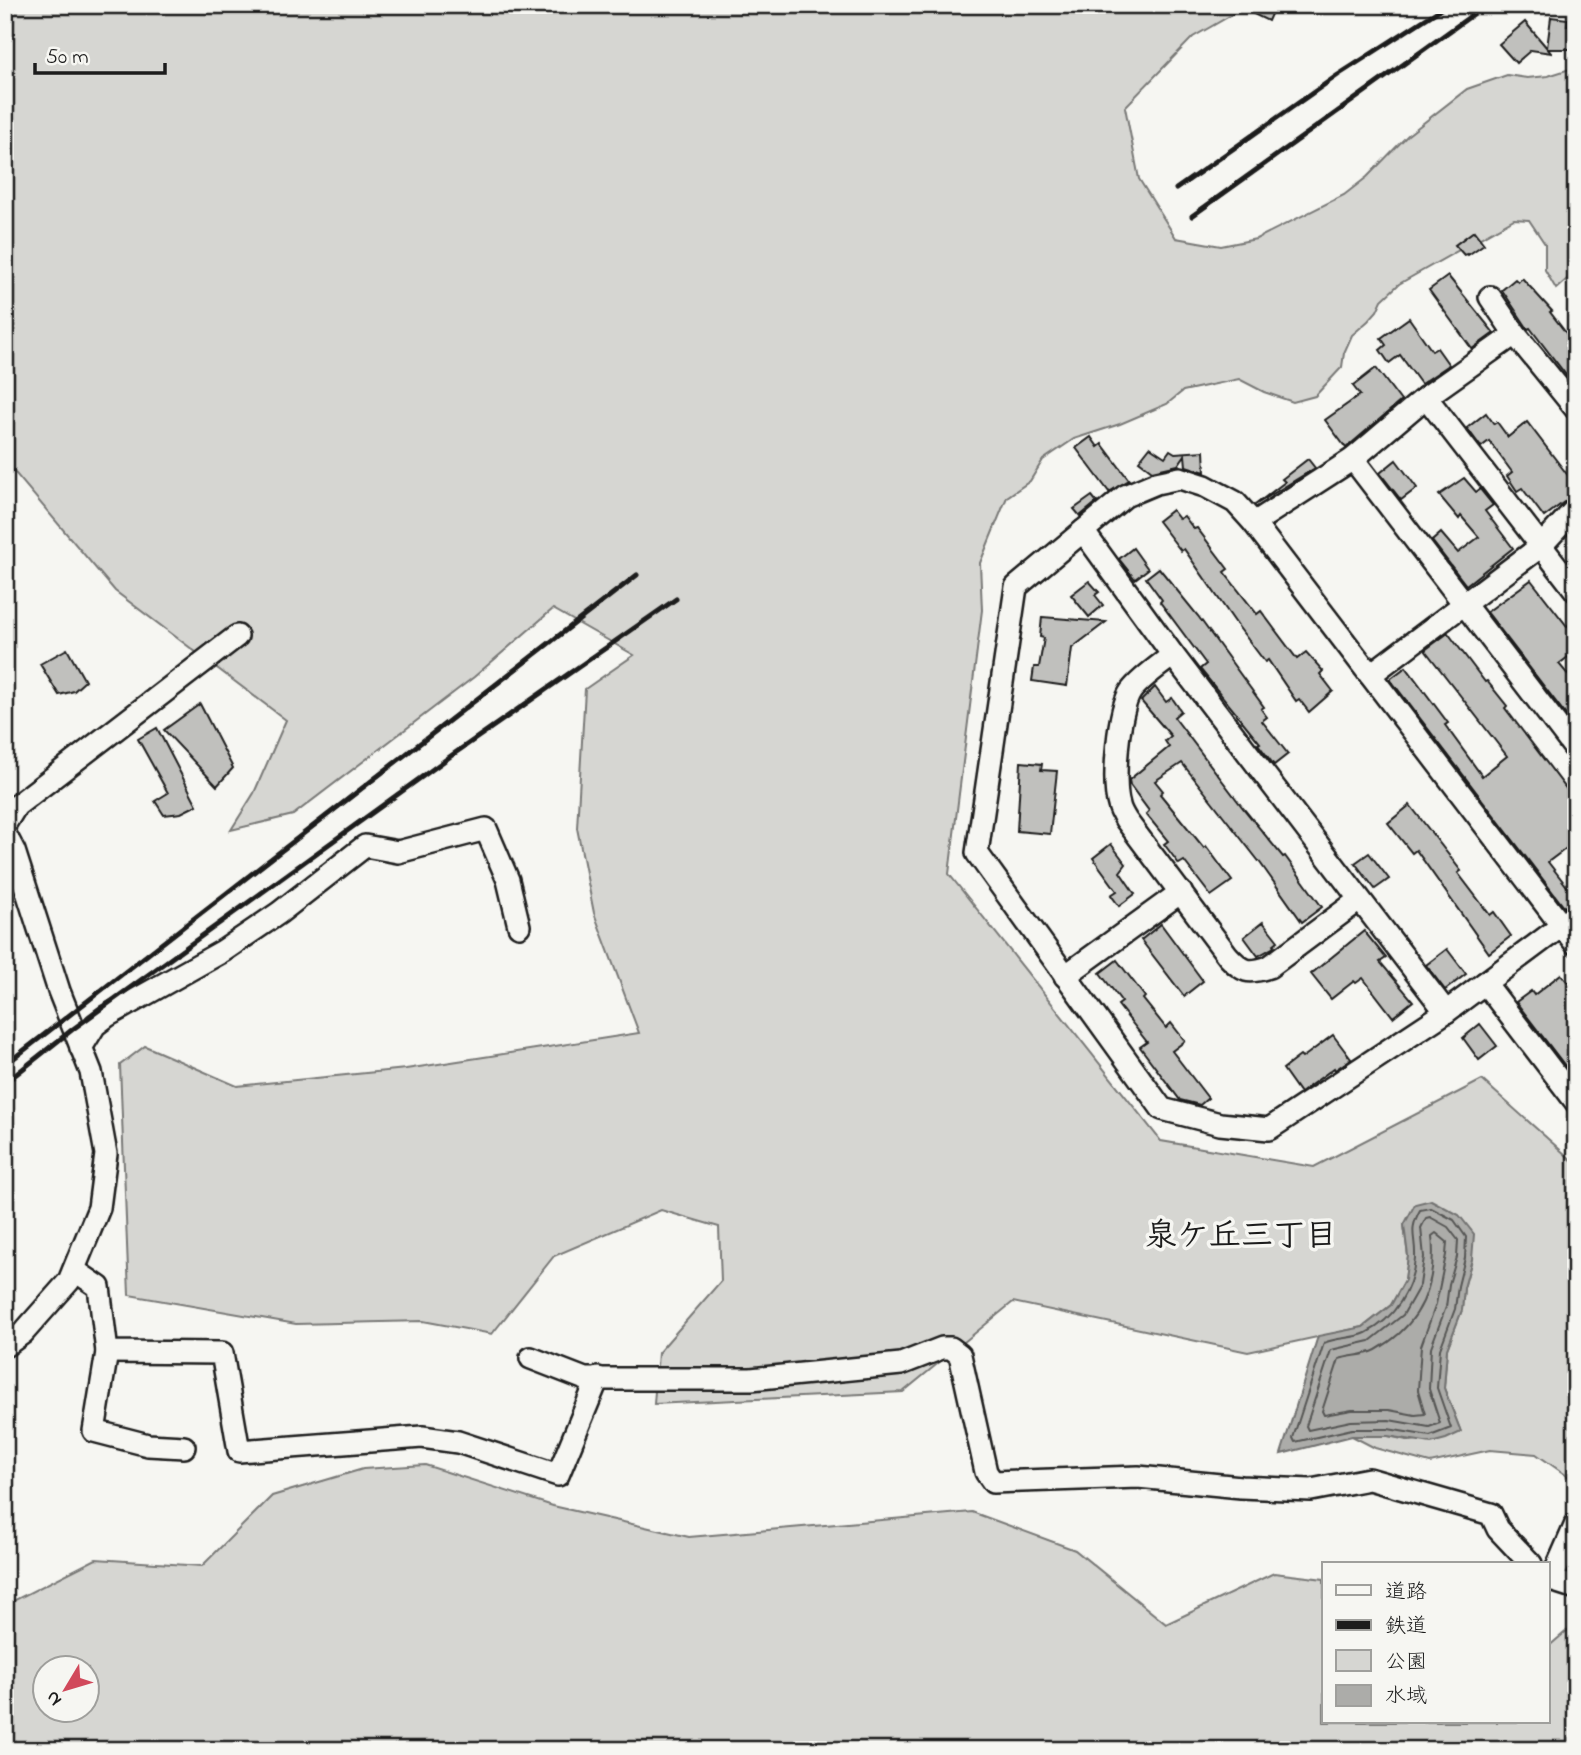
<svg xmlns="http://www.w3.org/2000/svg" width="1581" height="1755" font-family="'Indie Flower','Klee One',sans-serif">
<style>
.green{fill:#d6d6d2;stroke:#797977;stroke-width:2;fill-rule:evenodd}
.water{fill:#acaca9;stroke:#727271;stroke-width:2}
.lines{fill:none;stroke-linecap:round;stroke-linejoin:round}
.shore{stroke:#565654;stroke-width:2}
.building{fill:#c0c0bd;stroke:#1c1c1c;stroke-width:2}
.minor-casing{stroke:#1c1c1c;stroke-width:26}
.minor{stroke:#f6f6f2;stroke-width:21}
.rail{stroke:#1c1c1c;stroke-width:5}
.labels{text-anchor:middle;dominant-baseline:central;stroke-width:7;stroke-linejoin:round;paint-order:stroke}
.neighbourhood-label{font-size:32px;font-weight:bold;fill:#1c1c1c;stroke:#f6f6f2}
</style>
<rect width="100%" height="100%" fill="#f6f6f2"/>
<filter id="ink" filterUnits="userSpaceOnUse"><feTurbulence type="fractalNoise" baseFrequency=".0143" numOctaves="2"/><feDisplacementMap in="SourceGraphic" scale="14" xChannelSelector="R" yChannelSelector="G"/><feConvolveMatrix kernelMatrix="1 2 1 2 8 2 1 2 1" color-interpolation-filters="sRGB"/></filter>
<g filter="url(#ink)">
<!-- green -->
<g class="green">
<path d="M 5,5 L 1230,5 L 1233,14 L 1193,37 L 1125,107 L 1139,179 L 1176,238 L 1221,246 L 1256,239 L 1344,195 L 1367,177 L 1408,135 L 1467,89 L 1507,75 L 1527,78 L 1548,76 L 1576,67 L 1576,271 L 1556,289 L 1545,270 L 1545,244 L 1529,220 L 1514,219 L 1399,284 L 1382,300 L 1377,311 L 1368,321 L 1352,335 L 1344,353 L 1342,367 L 1315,396 L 1293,402 L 1264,392 L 1239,379 L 1183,391 L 1167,404 L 1120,424 L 1074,439 L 1043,460 L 1030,481 L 1007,497 L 980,563 L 982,610 L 949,874 L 1161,1141 L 1314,1167 L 1482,1080 L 1576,1164 L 1576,1482 L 1536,1454 L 1490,1450 L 1430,1463 L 1375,1448 L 1352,1436 L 1388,1436 L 1411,1441 L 1461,1432 L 1444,1388 L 1447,1349 L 1462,1310 L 1464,1288 L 1472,1259 L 1404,1225 L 1408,1256 L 1405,1280 L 1391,1305 L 1363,1327 L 1248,1352 L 1013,1302 L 903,1392 L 654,1404 L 658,1353 L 721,1281 L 719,1227 L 661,1210 L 554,1256 L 492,1334 L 423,1321 L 296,1324 L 129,1295 L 120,1065 L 145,1046 L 237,1086 L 406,1069 L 639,1033 L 594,913 L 577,828 L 585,689 L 634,655 L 553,609 L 474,677 L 293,815 L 231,830 L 254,793 L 286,720 L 115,591 L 5,461 Z"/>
<path d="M 425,1465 L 553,1506 L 689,1537 L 972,1512 L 1075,1550 L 1166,1624 L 1274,1573 L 1324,1579 L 1324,1722 L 1548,1722 L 1548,1647 L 1576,1623 L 1576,1750 L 5,1750 L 5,1605 L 96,1559 L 202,1566 L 272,1496 L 363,1469 ZM 46,1668 L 88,1668 L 88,1710 L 46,1710 Z"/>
</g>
<!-- water -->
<path class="water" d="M 1431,1200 L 1459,1215 L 1474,1234 L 1472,1259 L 1464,1288 L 1462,1310 L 1447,1349 L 1444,1388 L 1461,1432 L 1446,1439 L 1431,1443 L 1388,1436 L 1352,1436 L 1281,1454 L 1318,1336 L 1363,1327 L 1391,1305 L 1405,1280 L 1408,1256 L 1404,1225 L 1415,1204 Z"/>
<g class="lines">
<!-- shore -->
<g class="shore">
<path d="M 1431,1208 L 1454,1220 L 1466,1237 L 1465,1258 L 1458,1286 L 1455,1309 L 1440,1349 L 1437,1388 L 1451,1428 L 1430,1436 L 1388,1429 L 1352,1429 L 1295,1442 L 1293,1438 L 1324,1343 C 1337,1337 1353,1339 1366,1333 C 1395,1319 1413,1288 1415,1258 C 1416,1235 1408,1232 1420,1210 Z"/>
<path d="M 1430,1217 L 1448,1227 L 1458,1240 L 1457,1257 L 1449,1284 L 1446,1307 L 1431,1347 L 1429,1389 L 1440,1423 L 1429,1427 L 1389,1420 L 1351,1421 L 1308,1430 L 1306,1426 L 1331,1350 L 1370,1341 L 1403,1315 L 1420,1285 L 1424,1257 L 1421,1228 L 1426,1218 Z"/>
<path d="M 1436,1233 L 1447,1242 L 1446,1255 L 1436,1304 L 1421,1346 L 1418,1390 L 1425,1414 L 1415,1415 L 1389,1410 L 1352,1410 L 1324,1415 L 1322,1411 L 1339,1359 C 1351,1355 1365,1356 1376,1350 C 1421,1325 1437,1285 1432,1236 Z"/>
</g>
</g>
<!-- building -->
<g class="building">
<path d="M 1235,5 L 1275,5 L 1268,21 Z"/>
<path d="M 1551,17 L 1568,19 L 1567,26 L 1576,26 L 1576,49 L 1548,49 L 1551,53 L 1531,50 L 1516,63 L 1499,44 L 1525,22 L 1547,48 Z"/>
<path d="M 1474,231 L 1484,244 L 1468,255 L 1467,254 L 1464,255 L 1455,245 Z"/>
<path d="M 1448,276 L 1494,333 L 1472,349 L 1429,290 Z"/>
<path d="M 1522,278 L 1552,311 L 1550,312 L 1576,346 L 1576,388 L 1530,328 L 1528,329 L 1502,290 L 1515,279 L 1518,282 Z"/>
<path d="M 1409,318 L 1432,351 L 1437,348 L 1449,365 L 1421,384 L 1400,355 L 1389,363 L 1380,350 L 1386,345 L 1381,338 Z"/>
<path d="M 1376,368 L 1401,401 L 1346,448 L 1325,420 L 1360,395 L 1353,386 Z"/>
<path d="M 1486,413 L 1494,424 L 1497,422 L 1508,437 L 1527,422 L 1576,486 L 1576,493 L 1544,517 L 1522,488 L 1517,491 L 1507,476 L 1512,472 L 1489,441 L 1481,447 L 1467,428 Z"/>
<path d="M 1091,437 L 1098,447 L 1102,444 L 1129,480 L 1109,492 L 1076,448 Z"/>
<path d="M 1150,447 L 1165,457 L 1170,450 L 1175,453 L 1204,451 L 1205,472 L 1186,466 L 1185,455 L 1178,465 L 1152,471 L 1139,461 Z"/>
<path d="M 1308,459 L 1315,468 L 1255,505 L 1285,482 L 1282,479 Z"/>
<path d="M 1396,460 L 1417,488 L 1401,500 L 1380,473 Z"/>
<path d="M 1464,478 L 1476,492 L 1480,489 L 1493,505 L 1485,511 L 1513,548 L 1466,585 L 1432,541 L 1441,533 L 1458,553 L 1479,537 L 1461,516 L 1459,519 L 1439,495 Z"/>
<path d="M 1092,496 L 1097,502 L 1080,516 L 1074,509 Z"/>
<path d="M 1172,510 L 1179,519 L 1184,516 L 1194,529 L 1197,528 L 1228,569 L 1224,572 L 1257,614 L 1261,611 L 1297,659 L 1306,652 L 1323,671 L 1320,674 L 1333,691 L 1309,712 L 1299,699 L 1296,701 L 1268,660 L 1265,662 L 1237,625 L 1184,549 L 1181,551 L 1158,521 Z"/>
<path d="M 1133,548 L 1148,569 L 1135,579 L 1119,559 Z"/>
<path d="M 1159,568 L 1198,616 L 1264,707 L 1261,709 L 1267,717 L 1262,721 L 1288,754 L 1274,765 L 1258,744 L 1260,743 L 1200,669 L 1206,664 L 1160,602 L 1162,600 L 1146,578 Z"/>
<path d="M 1531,580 L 1567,626 L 1576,619 L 1576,651 L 1559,664 L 1576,684 L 1576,728 L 1487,612 Z"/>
<path d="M 1089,581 L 1099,592 L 1095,595 L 1103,605 L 1089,617 L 1071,595 Z"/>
<path d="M 1042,617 L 1106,622 L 1072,648 L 1067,686 L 1032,681 L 1034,667 L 1039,667 L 1044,638 L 1040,637 Z"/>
<path d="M 1448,633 L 1485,682 L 1487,681 L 1507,706 L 1505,708 L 1568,791 L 1576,785 L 1576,841 L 1548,862 L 1576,898 L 1564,907 L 1390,679 L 1406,667 L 1448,723 L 1445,725 L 1482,776 L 1507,756 L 1425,650 Z"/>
<path d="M 67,649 L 85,681 L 74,691 L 59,695 L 40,664 Z"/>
<path d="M 1155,687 L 1166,702 L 1172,698 L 1181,711 L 1174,717 L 1243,808 L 1283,857 L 1285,856 L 1322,907 L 1302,922 L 1261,864 L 1182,763 L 1155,781 L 1163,791 L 1160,794 L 1204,848 L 1206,846 L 1232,881 L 1211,896 L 1184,861 L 1179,864 L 1164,844 L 1168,841 L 1146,814 L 1149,811 L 1130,785 L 1129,780 L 1169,747 L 1165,741 L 1171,736 L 1141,701 Z"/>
<path d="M 200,704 L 233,768 L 217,786 L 164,730 Z"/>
<path d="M 157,728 L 197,805 L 181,813 L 164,815 L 155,801 L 168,793 L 138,739 Z"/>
<path d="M 1021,762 L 1042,764 L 1041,770 L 1057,771 L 1050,834 L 1017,831 Z"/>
<path d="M 1410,805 L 1461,871 L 1458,873 L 1490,915 L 1494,912 L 1511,936 L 1489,953 L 1416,850 L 1412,853 L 1388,823 Z"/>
<path d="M 1111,844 L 1126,864 L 1120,872 L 1135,894 L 1119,906 L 1111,895 L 1117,891 L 1093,858 Z"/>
<path d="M 1369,853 L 1389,879 L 1375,889 L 1355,863 Z"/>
<path d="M 1263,922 L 1278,941 L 1273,945 L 1274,947 L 1258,956 L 1244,937 Z"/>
<path d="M 1161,924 L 1203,981 L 1184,996 L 1141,940 Z"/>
<path d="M 1364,931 L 1386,958 L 1380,962 L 1413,1001 L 1393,1017 L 1363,978 L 1356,983 L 1354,981 L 1331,999 L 1311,974 Z"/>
<path d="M 1447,949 L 1466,974 L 1445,990 L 1426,965 Z"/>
<path d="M 1117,960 L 1145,997 L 1143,999 L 1166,1028 L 1171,1023 L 1185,1041 L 1172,1051 L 1208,1098 L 1200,1105 L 1180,1100 L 1140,1047 L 1147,1042 L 1118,1005 L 1122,1002 L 1100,973 Z"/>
<path d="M 1561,974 L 1576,993 L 1576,1080 L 1516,1002 L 1531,991 L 1534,995 Z"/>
<path d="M 1480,1024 L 1497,1046 L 1479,1060 L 1463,1038 Z"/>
<path d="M 1333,1035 L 1351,1059 L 1335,1070 L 1334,1068 L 1300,1093 L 1283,1069 L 1300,1056 L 1302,1058 Z"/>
</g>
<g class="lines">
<!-- minor casing -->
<g class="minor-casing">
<g id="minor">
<path d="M 1490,297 L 1515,334"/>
<path d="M 1426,397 L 1576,591"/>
<path d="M 1353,459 L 1576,750"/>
<path d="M 1254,523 L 1353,459 L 1426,397 L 1515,334 L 1576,409"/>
<path d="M 1083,531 L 1173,655 L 1446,1012"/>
<path d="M 1173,655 C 1159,666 1142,677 1131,691 C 1118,709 1112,783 1119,805 C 1120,810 1123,815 1126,820 L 1228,956 C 1243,972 1248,974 1269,967 L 1359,900"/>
<path d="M 1370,675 L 1541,546 L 1576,508"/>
<path d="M 5,824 L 16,806 L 237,636"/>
<path d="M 5,834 L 14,851 L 59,991 L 91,1072 L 106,1154 L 99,1208 L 69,1281 L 23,1333 L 5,1346"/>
<path d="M 1576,915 L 1446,1012 L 1269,1129 L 1220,1124 L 1162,1109 L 977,853 L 1016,587 L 1125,496 L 1156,483 L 1180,478 L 1205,486 L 1235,502 L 1254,523 L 1562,926 L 1576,944"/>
<path d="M 1065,976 L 1181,892"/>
<path d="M 1485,983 L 1576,1102"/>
<path d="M 81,1048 L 95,1025 L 107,1016 L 223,951 L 279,913 L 365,846 L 398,852 L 486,829 L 508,880 L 519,926"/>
<path d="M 74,1270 L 99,1287 L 107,1352 L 222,1353 L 239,1451 L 422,1437 L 458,1442 L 558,1475 L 598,1378"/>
<path d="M 107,1352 L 94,1431 L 148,1445 L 184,1447"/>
<path d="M 531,1358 L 585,1379 L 751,1379 L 901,1364 L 942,1348 L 951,1348 L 960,1355 L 986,1472 L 993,1482 L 1138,1477 L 1241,1487 L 1311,1490 L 1369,1479 L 1491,1514 L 1498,1529 L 1531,1564"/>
<path d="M 1548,1579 L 1576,1588"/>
<path d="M 1551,1581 L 1576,1524"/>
</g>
</g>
<!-- minor -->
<use href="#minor" class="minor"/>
<!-- rail -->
<g class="rail">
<path d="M 1176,189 L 1338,75 L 1447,5"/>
<path d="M 1192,216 L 1486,5"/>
<path d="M 5,1065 L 637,575"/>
<path d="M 5,1083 L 73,1029 L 455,753 L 676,599"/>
</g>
</g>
</g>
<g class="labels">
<!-- neighbourhood labels -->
<g class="neighbourhood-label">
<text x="1241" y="1237">泉ケ丘三丁目</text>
</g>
</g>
<!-- margin -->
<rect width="1581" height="1755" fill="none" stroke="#f6f6f2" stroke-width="28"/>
<rect x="14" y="14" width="1553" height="1727" fill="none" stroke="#1c1c1c" stroke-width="2.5" filter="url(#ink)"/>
<!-- legend -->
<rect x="1322" y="1562" width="228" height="161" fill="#f6f6f2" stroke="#9f9f9c" stroke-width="2"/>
<rect x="1336" y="1585" width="35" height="10" fill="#f6f6f2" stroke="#9f9f9c" stroke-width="2"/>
<text x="1385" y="1598" font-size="21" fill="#1c1c1c">道路</text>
<rect x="1336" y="1620" width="35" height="10" fill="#1c1c1c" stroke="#9f9f9c" stroke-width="2"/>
<text x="1385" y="1632" font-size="21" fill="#1c1c1c">鉄道</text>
<rect x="1336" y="1650" width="35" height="21" fill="#d6d6d2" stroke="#9f9f9c" stroke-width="2"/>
<text x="1385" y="1668" font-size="21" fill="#1c1c1c">公園</text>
<rect x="1336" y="1685" width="35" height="21" fill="#acaca9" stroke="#9f9f9c" stroke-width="2"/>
<text x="1385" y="1702" font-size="21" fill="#1c1c1c">水域</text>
<!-- north arrow -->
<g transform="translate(66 1689) rotate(232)"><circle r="33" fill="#f6f6f2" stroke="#9f9f9c" stroke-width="2"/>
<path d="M0-5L12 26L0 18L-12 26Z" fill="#d1495b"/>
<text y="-10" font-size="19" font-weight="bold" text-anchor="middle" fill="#1c1c1c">N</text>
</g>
<!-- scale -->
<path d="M35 63v10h130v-10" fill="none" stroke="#1c1c1c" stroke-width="3.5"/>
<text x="46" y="63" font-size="21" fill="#1c1c1c" stroke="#f6f6f2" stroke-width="5" paint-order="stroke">50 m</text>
</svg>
